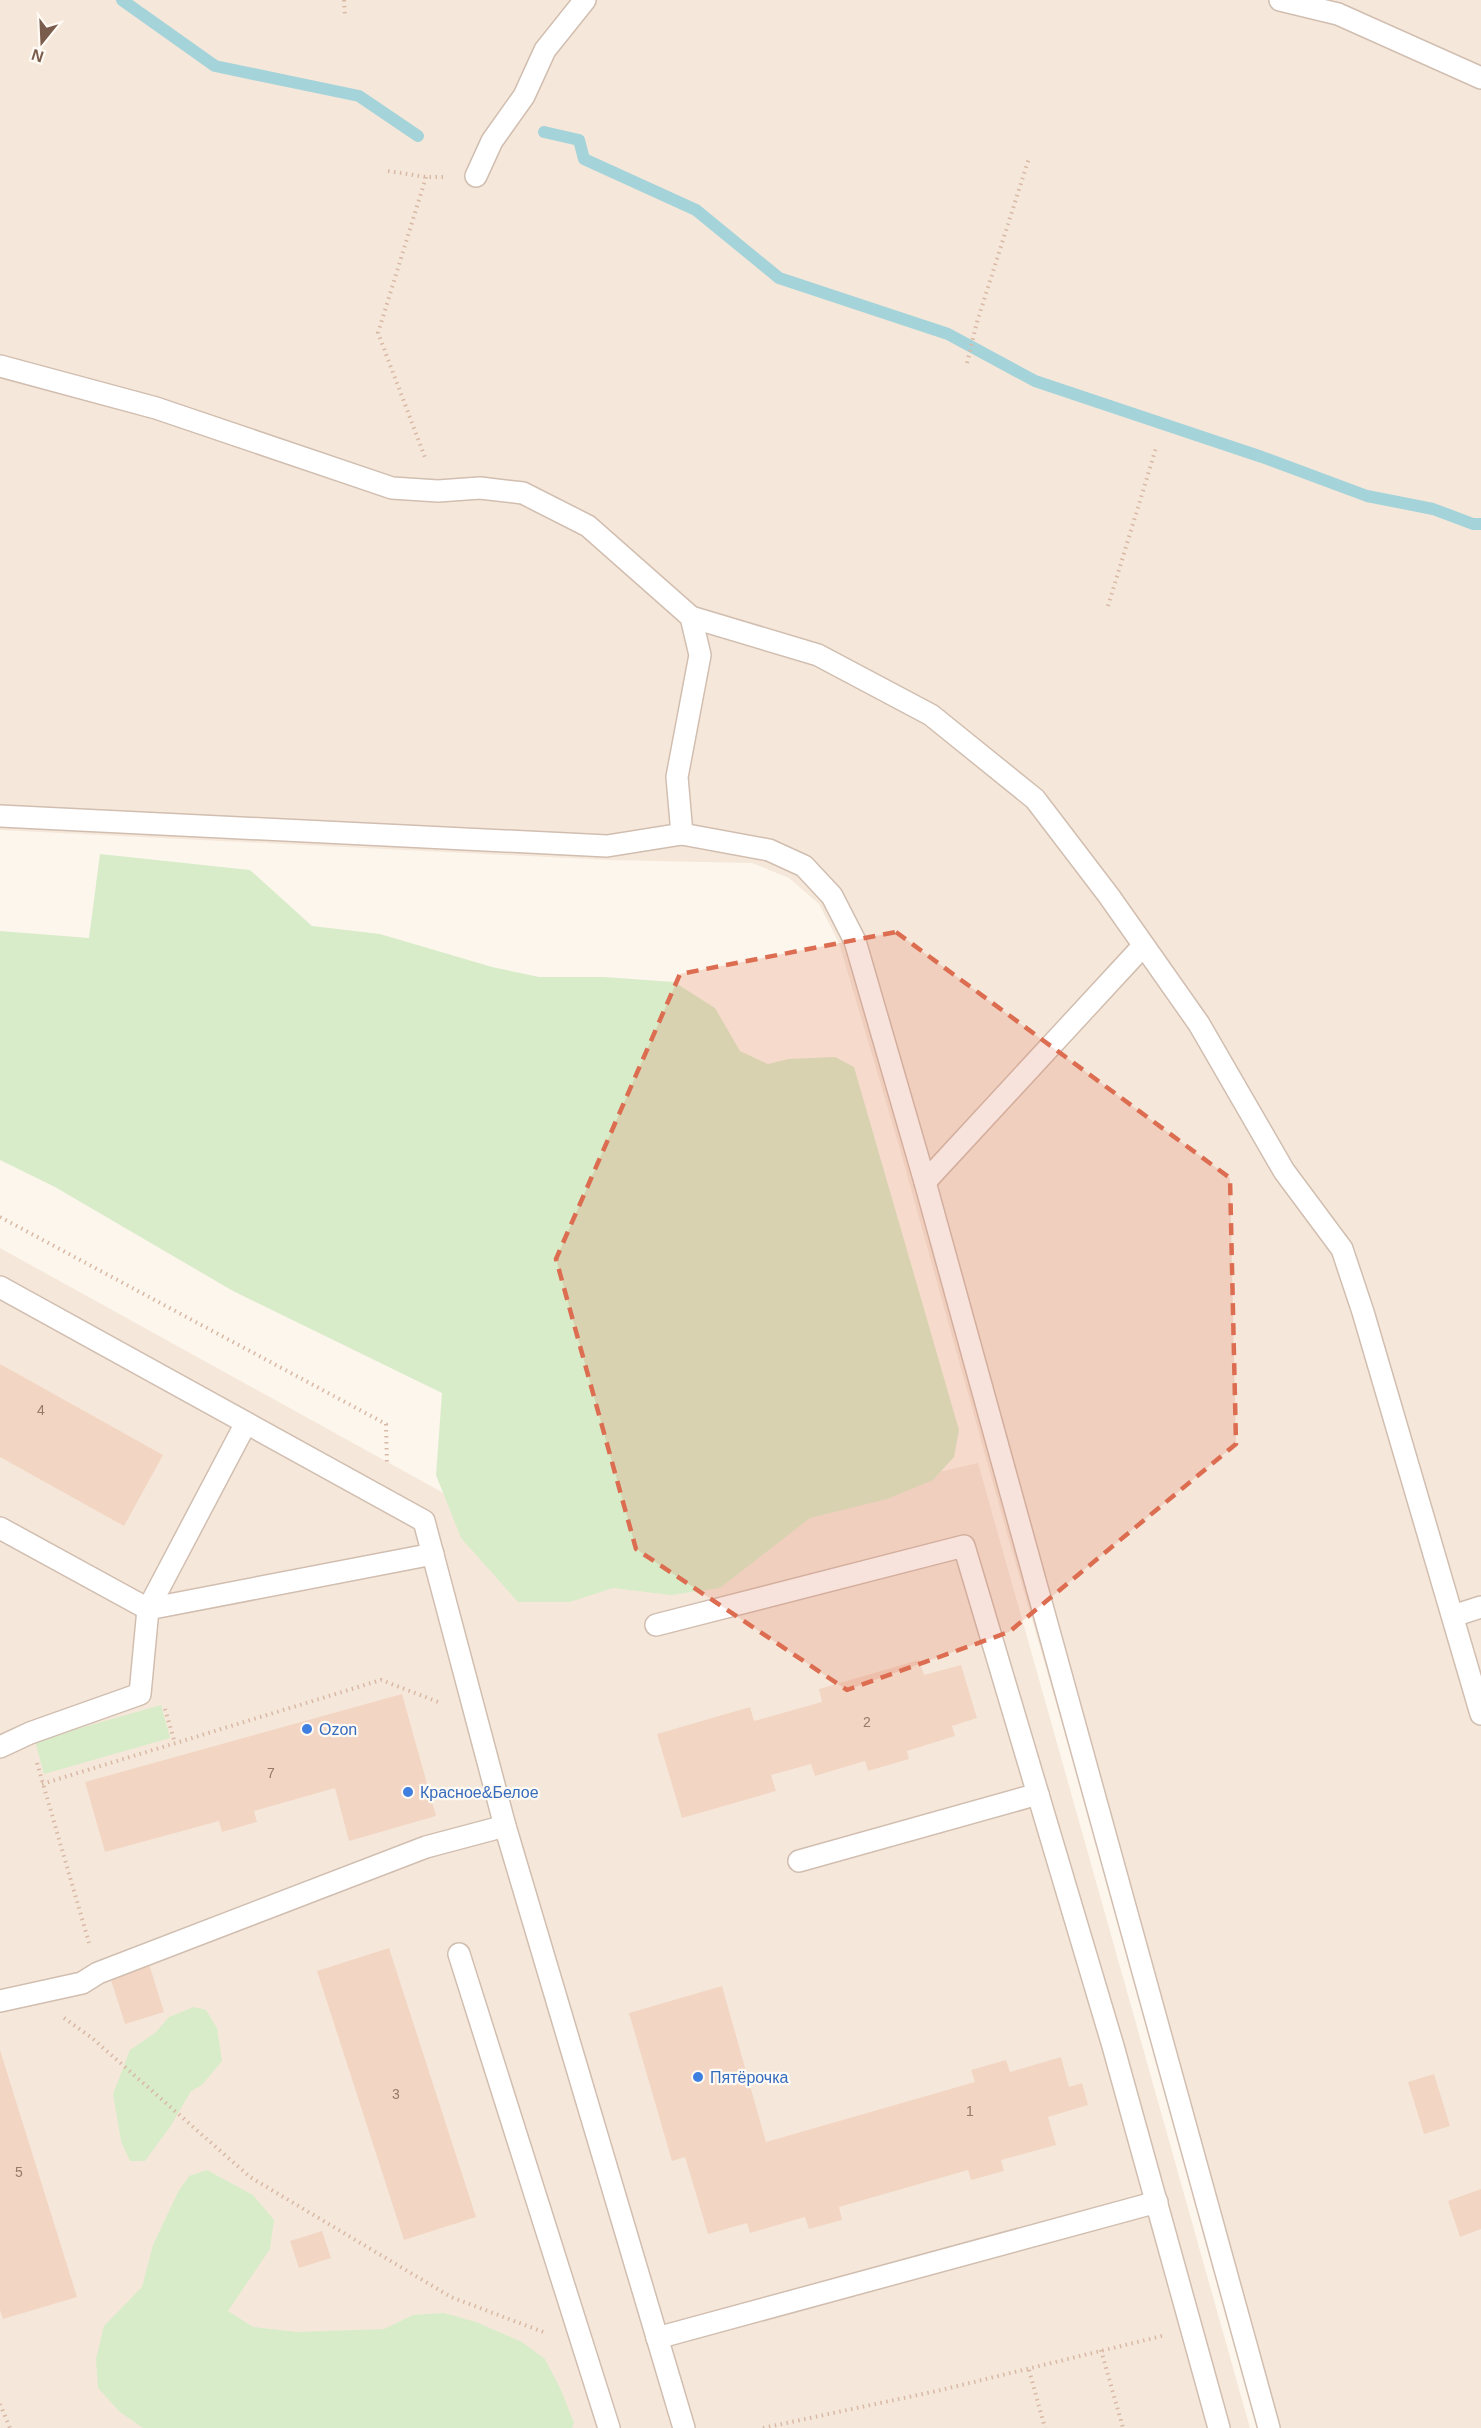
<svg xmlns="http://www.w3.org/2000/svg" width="1481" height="2428" font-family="Helvetica,sans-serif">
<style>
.residential{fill:#f5e8da}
.green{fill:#d8ecc9}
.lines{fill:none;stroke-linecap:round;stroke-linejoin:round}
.stream{stroke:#a5d3da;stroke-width:12}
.building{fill:#f3d5c3}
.service-casing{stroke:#d1beb0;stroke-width:24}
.path{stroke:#d9b8a5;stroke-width:4;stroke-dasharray:1.5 4.5;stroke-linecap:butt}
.service{stroke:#fff;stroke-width:21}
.marked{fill:#dc6d51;fill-opacity:0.2;stroke:#dc6d51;stroke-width:4.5;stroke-dasharray:12 8;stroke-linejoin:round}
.shop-dot{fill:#3f7fe0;stroke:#fffaf3;stroke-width:2}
.labels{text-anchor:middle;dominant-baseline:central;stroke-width:4.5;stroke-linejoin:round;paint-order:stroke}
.number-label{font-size:14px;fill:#987a6a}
.shop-label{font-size:16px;fill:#366cbe;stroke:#fffaf3;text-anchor:start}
</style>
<rect width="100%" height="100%" fill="#fdf6ec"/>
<!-- residential -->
<g class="residential">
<path d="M 0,0 L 1481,0 L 1481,2428 L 1258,2428 L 1077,1775 L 1006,1530 L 899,1146 L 839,943 L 819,904 L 789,878 L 752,863 L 608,860 L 0,830 Z"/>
<path d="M 0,1248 L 561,1558 L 978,1463 L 1250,2428 L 0,2428 Z"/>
</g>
<!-- green -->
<g class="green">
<path d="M 100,854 L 250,870 L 312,926 L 380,934 L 492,967 L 539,977 L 604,977 L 674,982 L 715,1008 L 740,1051 L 768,1064 L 789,1059 L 835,1057 L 854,1067 L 959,1430 L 954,1457 L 933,1480 L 887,1499 L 810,1518 L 720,1588 L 671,1595 L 613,1588 L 570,1602 L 518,1602 L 461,1538 L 436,1475 L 442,1393 L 233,1291 L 55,1187 L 0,1160 L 0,931 L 89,938 Z"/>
<path d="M 161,1705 L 170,1738 L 44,1774 L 35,1741 Z"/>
<path d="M 194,2007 L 206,2010 L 217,2028 L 222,2061 L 202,2085 L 191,2091 L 170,2127 L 145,2161 L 130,2161 L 121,2141 L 113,2094 L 130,2050 L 155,2033 L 169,2017 Z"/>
<path d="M 207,2170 L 253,2195 L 274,2220 L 270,2249 L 228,2311 L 253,2327 L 297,2332 L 384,2329 L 413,2315 L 444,2313 L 476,2322 L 522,2342 L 545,2359 L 561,2390 L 574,2423 L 572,2428 L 143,2428 L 120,2412 L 98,2388 L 96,2359 L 104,2326 L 142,2287 L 153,2245 L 178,2192 L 189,2176 Z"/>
</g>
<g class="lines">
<!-- stream -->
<g class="stream">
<path d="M 122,0 L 215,66 L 359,96 L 418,136"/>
<path d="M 544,132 L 579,140 L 584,159 L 696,210 L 779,278 L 948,334 L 1035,381 L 1262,457 L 1367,496 L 1433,509 L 1473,524 L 1481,524"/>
</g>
</g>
<!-- building -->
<g class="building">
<path d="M 0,1364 L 163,1455 L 124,1526 L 0,1457 Z"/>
<path d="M 919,1660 L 924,1675 L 961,1665 L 977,1718 L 952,1726 L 955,1736 L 907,1751 L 909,1759 L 868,1771 L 865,1761 L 815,1776 L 811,1764 L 771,1775 L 776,1791 L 682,1818 L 657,1734 L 750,1707 L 754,1721 L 822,1702 L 819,1689 Z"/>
<path d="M 402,1694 L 436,1816 L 349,1841 L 335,1788 L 254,1811 L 257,1822 L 222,1832 L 219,1821 L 105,1852 L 85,1782 Z"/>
<path d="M 389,1948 L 476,2217 L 404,2240 L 317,1971 Z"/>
<path d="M 149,1964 L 164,2012 L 125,2024 L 110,1977 Z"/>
<path d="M 722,1986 L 766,2142 L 975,2082 L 971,2070 L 1006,2060 L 1010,2072 L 1061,2057 L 1069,2087 L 1082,2083 L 1088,2105 L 1048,2117 L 1056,2145 L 1001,2160 L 1004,2171 L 971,2180 L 968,2170 L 839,2207 L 842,2220 L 809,2229 L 805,2217 L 750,2233 L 747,2223 L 708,2234 L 685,2157 L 672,2161 L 629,2013 Z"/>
<path d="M 0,2050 L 77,2297 L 3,2319 L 0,2310 Z"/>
<path d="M 1434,2074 L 1450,2126 L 1424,2134 L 1408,2082 Z"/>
<path d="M 1481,2189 L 1481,2229 L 1460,2237 L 1448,2201 Z"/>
<path d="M 322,2231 L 331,2258 L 299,2268 L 290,2241 Z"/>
</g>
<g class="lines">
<!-- service casing -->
<g class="service-casing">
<g id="service">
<path d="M 1280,0 L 1338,14 L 1481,78"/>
<path d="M 476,176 L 492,141 L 524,96 L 545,50 L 585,0"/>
<path d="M 0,366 L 156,408 L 392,488 L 438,491 L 480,488 L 523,493 L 588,526 L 691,617 L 700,655 L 677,777 L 682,834"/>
<path d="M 691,617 L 818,655 L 931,715 L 1035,799 L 1109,896 L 1199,1024 L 1284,1171 L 1342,1249 L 1363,1312 L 1481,1714"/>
<path d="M 0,816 L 607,846 L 682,834 L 769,850 L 804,866 L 832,896 L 855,941 L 925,1182 L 1269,2428"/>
<path d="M 925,1182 L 1143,946"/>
<path d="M 0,1287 L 424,1521 L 505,1826 L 684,2428"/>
<path d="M 0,1528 L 148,1609 L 246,1423"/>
<path d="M 1453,1616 L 1481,1607"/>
<path d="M 656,1625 L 964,1546 L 1113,2046 L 1219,2428"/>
<path d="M 0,1747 L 30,1733 L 140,1694 L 148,1609 L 433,1554"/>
<path d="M 799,1861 L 1038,1794"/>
<path d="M 459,1954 L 609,2428"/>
<path d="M 0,2001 L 82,1983 L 98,1973 L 426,1847 L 505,1826"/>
<path d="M 657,2338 L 1157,2202"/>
</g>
</g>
<!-- path -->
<g class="path">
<path d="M 344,0 L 345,17"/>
<path d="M 388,171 L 426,177 L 446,177"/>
<path d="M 426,177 L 378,333 L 426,460"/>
<path d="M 967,363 L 977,322 L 1029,158"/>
<path d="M 1108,606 L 1156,448"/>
<path d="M 0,1217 L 386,1424 L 387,1466"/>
<path d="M 165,1709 L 175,1743"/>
<path d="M 37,1763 L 89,1943"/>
<path d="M 42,1784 L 381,1680 L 441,1703"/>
<path d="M 64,2018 L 92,2038 L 250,2177 L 451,2297 L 546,2333"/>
<path d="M 1101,2350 L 1123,2428"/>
<path d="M 1029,2370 L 1045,2428"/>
<path d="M 0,2404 L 10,2428"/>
<path d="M 763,2428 L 941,2390 L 1162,2336"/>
</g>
<!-- service -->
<use href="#service" class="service"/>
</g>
<!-- marked area -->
<path class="marked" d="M 896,932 L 1230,1178 L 1236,1444 L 1009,1632 L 847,1690 L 636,1549 L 556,1259 L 680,974 Z"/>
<!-- markers -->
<g class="shop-dot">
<circle cx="307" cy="1729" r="6"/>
<circle cx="408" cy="1792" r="6"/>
<circle cx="698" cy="2077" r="6"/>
</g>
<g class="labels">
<!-- number labels -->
<g class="number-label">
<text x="41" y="1410">4</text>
<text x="867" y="1722">2</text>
<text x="271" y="1773">7</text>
<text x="396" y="2094">3</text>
<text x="970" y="2111">1</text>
<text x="19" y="2172">5</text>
</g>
<!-- shop labels -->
<g class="shop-label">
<text x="319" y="1729">Ozon</text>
<text x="420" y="1792">Красное&amp;Белое</text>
<text x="710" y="2077">Пятёрочка</text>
</g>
</g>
<!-- north arrow -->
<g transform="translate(42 42) rotate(198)" stroke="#fffaf3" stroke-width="4.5" paint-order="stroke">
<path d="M0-4.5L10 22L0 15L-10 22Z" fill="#7a5c4d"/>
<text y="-9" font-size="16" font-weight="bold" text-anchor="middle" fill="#7a5c4d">N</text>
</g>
</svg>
